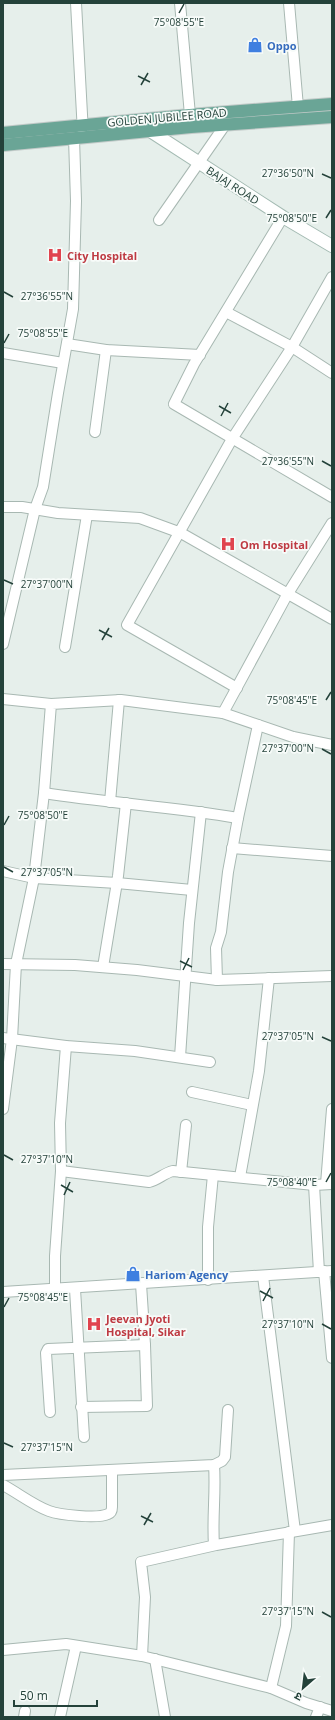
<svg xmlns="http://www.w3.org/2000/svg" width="335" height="1720" font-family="'Open Sans','Noto Sans Devanagari',sans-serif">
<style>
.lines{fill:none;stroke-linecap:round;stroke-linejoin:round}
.street-casing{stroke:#a8b8b2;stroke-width:12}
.secondary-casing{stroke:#a4bbb3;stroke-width:14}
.primary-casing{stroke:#c2cac8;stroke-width:14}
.street{stroke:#fff;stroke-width:10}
.secondary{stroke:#fff;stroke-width:12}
.primary{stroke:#6aa596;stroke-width:12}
.ticks{fill:none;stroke:#24423a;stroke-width:1.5}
.labels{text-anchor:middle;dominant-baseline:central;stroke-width:3.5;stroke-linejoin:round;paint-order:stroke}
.shop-label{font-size:11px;font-weight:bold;fill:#366cbe;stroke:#f7fbf9;text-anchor:start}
.street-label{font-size:11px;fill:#24423a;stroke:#f7fbf9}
.health-label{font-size:11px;font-weight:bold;fill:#be3a42;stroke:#f7fbf9;text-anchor:start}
.ticks-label{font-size:10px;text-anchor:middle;fill:#24423a;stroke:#f7fbf9;stroke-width:3.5;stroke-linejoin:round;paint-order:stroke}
</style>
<rect width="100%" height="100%" fill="#e6efeb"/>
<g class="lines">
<!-- street casing -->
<g class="street-casing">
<g id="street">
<path d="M 76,3 L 83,133"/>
<path d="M 180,3 L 190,115"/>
<path d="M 289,3 L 298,107"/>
<path d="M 283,217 L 194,364 L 174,404 L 332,497"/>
<path d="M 159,220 L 225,125"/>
<path d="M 226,312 L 292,347 L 332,373"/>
<path d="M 67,344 L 106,350 L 200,355"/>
<path d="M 3,353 L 63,363"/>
<path d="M 95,432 L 106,350"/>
<path d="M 3,507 L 22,507 L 58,513 L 140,518 L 181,533 L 332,619"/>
<path d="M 3,644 L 35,509 L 43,487 L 58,393 L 73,309 L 76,201 L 74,138"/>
<path d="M 65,647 L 87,515"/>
<path d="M 237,688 L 127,625 L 232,439 L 292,347 L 332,277"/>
<path d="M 3,699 L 51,704"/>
<path d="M 223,713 L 287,595 L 332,523"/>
<path d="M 44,793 C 109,803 173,807 238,818"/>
<path d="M 110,802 L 119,700"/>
<path d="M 232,848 L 332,856"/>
<path d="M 3,871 L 34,878 L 117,883 L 192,890"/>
<path d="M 3,964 L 75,965 L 137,970 L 217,980 L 332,976"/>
<path d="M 103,967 L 118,876 L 126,803"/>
<path d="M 217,980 L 216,948 L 221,932 L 228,872 L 238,818 L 258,725"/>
<path d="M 3,1038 L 66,1046 L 135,1051 L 210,1062"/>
<path d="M 180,1057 L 189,923 L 201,812"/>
<path d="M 192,1092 L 252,1105"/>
<path d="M 3,1109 L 12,1039 L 16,964 L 34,878 L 44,793 L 51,704 L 121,700 L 223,713 L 293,737 L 332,745"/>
<path d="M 61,1171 L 149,1182 C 158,1180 164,1173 173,1171 L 314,1185 L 332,1184"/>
<path d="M 181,1172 L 186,1125"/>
<path d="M 240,1177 L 259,1071 L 269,978"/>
<path d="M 326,1184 L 332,1109"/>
<path d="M 314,1185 L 319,1272"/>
<path d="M 324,1271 L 332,1358"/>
<path d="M 263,1276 L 295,1531"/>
<path d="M 208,1280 L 208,1227 L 213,1175"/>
<path d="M 75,1289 L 84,1437"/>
<path d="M 55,1290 L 55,1256 L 61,1171 L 60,1123 L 66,1046"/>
<path d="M 3,1292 L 332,1271"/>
<path d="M 81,1407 L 147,1406 L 145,1345 L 141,1284"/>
<path d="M 50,1412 L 46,1353 L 48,1349 L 145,1345"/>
<path d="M 214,1465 C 216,1492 212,1518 214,1545"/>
<path d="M 3,1475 L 214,1465 L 222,1461 L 225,1457 L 228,1410"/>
<path d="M 3,1485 C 18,1493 33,1505 49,1511 C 60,1515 98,1519 108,1514 C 111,1513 112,1510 112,1507 L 112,1470"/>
<path d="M 3,1650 L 66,1644 L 142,1656 L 271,1688 L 306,1703 L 332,1711"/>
<path d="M 142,1656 L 145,1597 L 141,1562 L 216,1545 L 332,1525"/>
<path d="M 155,1659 L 165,1717"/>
<path d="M 271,1688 L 286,1626 L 289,1532"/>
<path d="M 24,1717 L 25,1711"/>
<path d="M 60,1717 L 76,1646"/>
<path d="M 316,1717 L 320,1707"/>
</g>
</g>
<!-- secondary casing -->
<g class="secondary-casing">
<path id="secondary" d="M 144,127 L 283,217 L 332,246"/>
</g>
<!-- primary casing -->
<g class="primary-casing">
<g id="primary">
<path d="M 3,133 L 190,115 L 332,104"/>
<path d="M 3,145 L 191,127 L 332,117"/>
</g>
</g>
<!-- street -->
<use href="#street" class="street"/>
<!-- secondary -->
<use href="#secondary" class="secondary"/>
<!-- primary -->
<use href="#primary" class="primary"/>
</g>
<!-- ticks -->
<path class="ticks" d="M 179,13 L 184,4M 138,76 L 150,82M 141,85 L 148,73M 322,174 L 331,178M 326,218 L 331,210M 4,292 L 13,297M 4,343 L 9,334M 219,406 L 231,413M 221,416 L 228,403M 322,461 L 331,466M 4,580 L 13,584M 99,630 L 112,637M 102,640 L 109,628M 326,700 L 331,692M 322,749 L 331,754M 4,825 L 9,816M 4,867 L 13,872M 180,961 L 192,967M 183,970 L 189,958M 322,1037 L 331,1041M 4,1155 L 13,1160M 326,1182 L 331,1173M 61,1185 L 73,1192M 64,1195 L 70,1182M 260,1291 L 273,1298M 263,1301 L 270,1288M 4,1307 L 9,1298M 322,1324 L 331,1329M 4,1443 L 13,1447M 141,1516 L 153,1522M 144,1525 L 151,1513M 322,1612 L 331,1617"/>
<!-- icons -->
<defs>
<g id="shop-bare" transform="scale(1.2)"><path d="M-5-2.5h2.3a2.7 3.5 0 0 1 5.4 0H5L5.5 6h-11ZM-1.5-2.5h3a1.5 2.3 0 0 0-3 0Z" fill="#3f7fe0" stroke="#f7fbf9" stroke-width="2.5" paint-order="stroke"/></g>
<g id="hospital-bare" transform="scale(1.2)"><path d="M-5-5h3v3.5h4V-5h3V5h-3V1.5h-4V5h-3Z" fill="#e0444e" stroke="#f7fbf9" stroke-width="2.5" paint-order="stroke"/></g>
</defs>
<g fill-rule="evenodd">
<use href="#shop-bare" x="255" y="45"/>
<use href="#hospital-bare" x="55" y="255"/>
<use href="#hospital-bare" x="228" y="544"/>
<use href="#shop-bare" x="133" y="1274"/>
<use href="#hospital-bare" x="94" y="1324"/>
</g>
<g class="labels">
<!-- shop labels -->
<g class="shop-label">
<text x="267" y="45">Oppo</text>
<text x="145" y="1274">Hariom Agency</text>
</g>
<!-- street labels -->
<g class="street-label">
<text transform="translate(167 117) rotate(-5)">GOLDEN JUBILEE ROAD</text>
<text transform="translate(233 185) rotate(33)">BAJAJ ROAD</text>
</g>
<!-- health labels -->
<g class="health-label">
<text x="67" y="255">City Hospital</text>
<text x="240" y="544">Om Hospital</text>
<text x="106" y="1318">Jeevan Jyoti<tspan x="106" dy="13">Hospital, Sikar</tspan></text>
</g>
</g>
<g class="ticks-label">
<text x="179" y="26">75°08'55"E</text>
<text x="288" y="177">27°36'50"N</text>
<text x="292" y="222">75°08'50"E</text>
<text x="47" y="300">27°36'55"N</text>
<text x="43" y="337">75°08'55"E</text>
<text x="288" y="465">27°36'55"N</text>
<text x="47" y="588">27°37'00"N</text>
<text x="292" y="704">75°08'45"E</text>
<text x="288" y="752">27°37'00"N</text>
<text x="43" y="819">75°08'50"E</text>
<text x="47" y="876">27°37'05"N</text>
<text x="288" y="1040">27°37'05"N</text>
<text x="47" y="1163">27°37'10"N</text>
<text x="292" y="1186">75°08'40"E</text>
<text x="43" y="1301">75°08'45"E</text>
<text x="288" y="1328">27°37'10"N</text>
<text x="47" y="1451">27°37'15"N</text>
<text x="288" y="1615">27°37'15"N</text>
</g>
<!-- border -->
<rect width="335" height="1720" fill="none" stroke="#24423a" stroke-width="8"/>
<!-- north arrow -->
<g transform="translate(303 1688) rotate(208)" stroke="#f7fbf9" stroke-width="3" paint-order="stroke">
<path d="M0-3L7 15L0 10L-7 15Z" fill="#24423a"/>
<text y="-6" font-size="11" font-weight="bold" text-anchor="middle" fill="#24423a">उ</text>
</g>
<!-- scale -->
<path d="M14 1700v6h83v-6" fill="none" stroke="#24423a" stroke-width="2"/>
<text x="20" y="1700" font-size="12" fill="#24423a" stroke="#f7fbf9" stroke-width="3" paint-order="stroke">50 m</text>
</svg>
